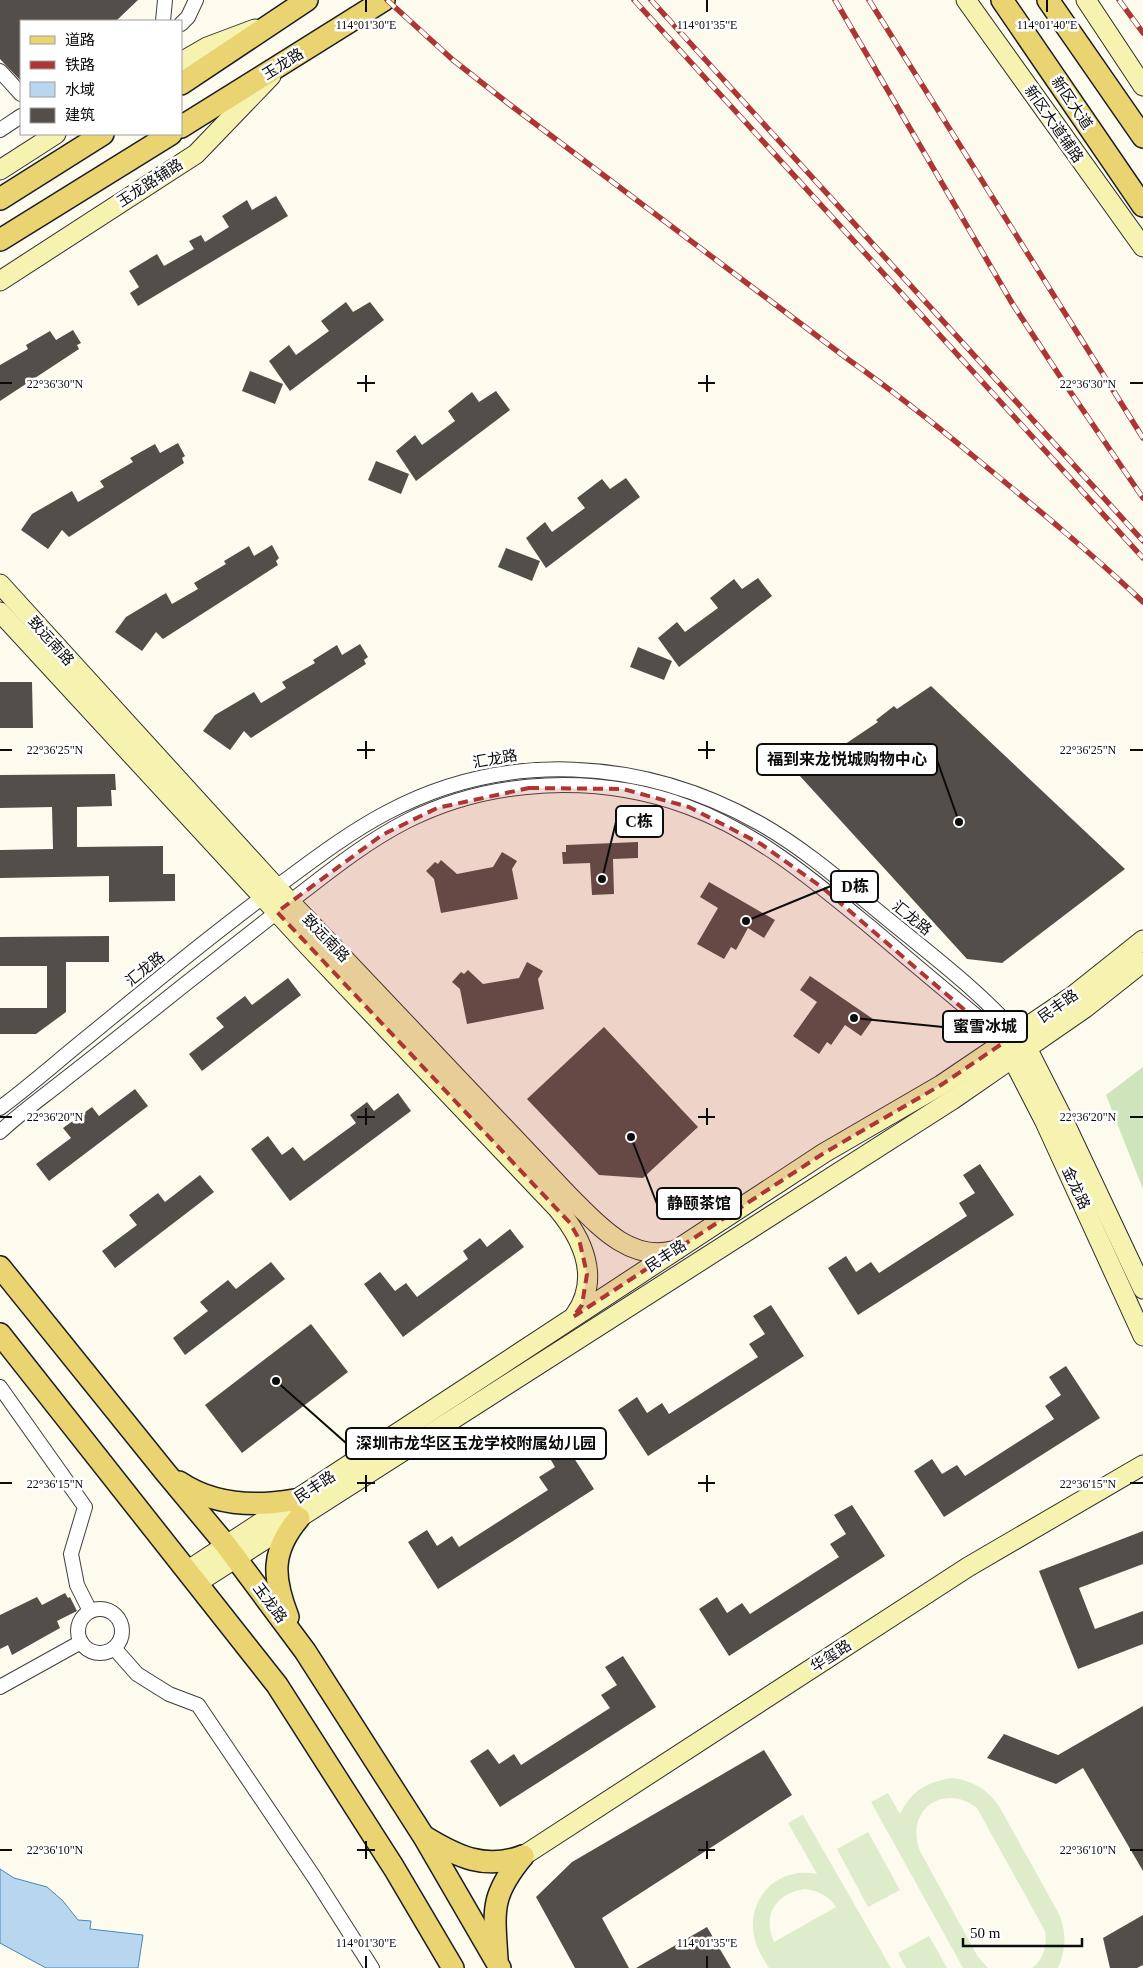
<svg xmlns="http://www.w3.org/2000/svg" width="1143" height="1968" font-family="'Times New Roman','Noto Sans SC',serif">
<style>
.green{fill:#cee4bb}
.pitch{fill:#dfeccc;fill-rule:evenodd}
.water{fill:#b8d7ef;stroke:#4787be}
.building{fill:#544e4a}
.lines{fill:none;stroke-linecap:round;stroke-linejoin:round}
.street-casing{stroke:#3f3f3f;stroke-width:16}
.secondary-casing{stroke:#2e2e2e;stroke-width:21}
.primary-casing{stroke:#1d1d1d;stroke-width:24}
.street{stroke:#fff;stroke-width:14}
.secondary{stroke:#f6f3b0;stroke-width:19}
.primary{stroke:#e9d471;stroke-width:21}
.rail-casing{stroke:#ad3634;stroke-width:5.5}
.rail{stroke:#fff;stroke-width:4;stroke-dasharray:11;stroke-linecap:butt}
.marked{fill:#ad3634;fill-opacity:0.2;stroke:#ad3634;stroke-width:4;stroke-dasharray:10 6;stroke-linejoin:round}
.ticks{fill:none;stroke:#0c0c0c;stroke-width:2}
.labels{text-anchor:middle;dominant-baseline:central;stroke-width:5;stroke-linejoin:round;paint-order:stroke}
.street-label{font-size:15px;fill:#0c0c0c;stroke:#fff}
.ticks-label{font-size:12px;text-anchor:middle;fill:#0c0c0c;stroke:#fff;stroke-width:5;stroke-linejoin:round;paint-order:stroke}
.leader{fill:none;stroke:#0c0c0c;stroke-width:2}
.callout-dot{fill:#0c0c0c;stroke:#fff;stroke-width:2}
.callout{fill:#fff;stroke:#0c0c0c;stroke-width:2}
.callout-label{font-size:16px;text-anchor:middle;font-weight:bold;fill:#0c0c0c}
</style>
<rect width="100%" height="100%" fill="#fdfbee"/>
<!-- green -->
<path class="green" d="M 1143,1067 L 1143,1189 L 1106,1095 Z"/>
<!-- pitch -->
<g class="pitch">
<path d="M 953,1778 C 973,1781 987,1789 999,1806 L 1059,1914 C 1067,1934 1066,1949 1058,1968 L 1032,1968 C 1044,1959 1047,1946 1045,1931 L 977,1808 C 944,1782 904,1810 920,1851 L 978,1957 L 988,1968 L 963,1968 L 871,1802 L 888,1793 L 900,1814 C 911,1791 928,1781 953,1778 Z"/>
<path d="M 802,1815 L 803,1815 L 891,1968 L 769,1968 C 763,1958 756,1948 754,1936 C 748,1909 765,1879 794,1874 C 802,1872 809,1873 817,1874 L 788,1823 ZM 805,1889 C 819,1891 829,1896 836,1907 L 774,1942 C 762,1915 776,1893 805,1889 Z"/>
<path d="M 868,1832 L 900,1890 L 868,1907 L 837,1849 Z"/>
<path d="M 929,1936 L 947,1968 L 906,1968 L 898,1953 Z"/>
</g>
<!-- water -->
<path class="water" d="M 0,1869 L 14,1878 L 47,1887 L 63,1901 L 78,1920 L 91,1921 L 90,1929 L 143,1935 L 138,1968 L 46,1968 L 0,1943 Z"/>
<!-- building -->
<g class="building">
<path d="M 0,0 L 138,0 L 116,21 L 21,21 L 21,81 L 0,59 Z"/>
<path d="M 276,196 L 288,216 L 138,306 L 130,293 L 139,287 L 129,271 L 157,254 L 164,266 L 194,249 L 189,241 L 201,235 L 205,242 L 229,227 L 222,216 L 247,200 L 252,210 Z"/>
<path d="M 346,302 L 353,312 L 370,302 L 384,320 L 290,391 L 269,361 L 289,345 L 296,355 L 329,331 L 321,321 Z"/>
<path d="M 73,330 L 81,343 L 77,345 L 79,349 L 0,401 L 0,365 L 28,349 L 26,345 L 50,331 L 56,340 Z"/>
<path d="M 250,371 L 283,384 L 275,404 L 242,391 Z"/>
<path d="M 496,391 L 510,410 L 416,481 L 396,451 L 415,435 L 422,445 L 455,421 L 448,411 L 472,392 L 479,402 Z"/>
<path d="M 178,443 L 185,456 L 182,458 L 184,463 L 69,537 L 62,530 L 48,549 L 21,530 L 32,514 L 72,491 L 78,502 L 104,487 L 100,481 L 133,462 L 130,458 L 155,444 L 160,453 Z"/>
<path d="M 376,461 L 409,474 L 401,494 L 368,480 Z"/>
<path d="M 626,478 L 640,497 L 546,568 L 526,538 L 545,522 L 552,532 L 585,508 L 577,498 L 602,479 L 610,489 Z"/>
<path d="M 272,545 L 279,558 L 276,561 L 278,565 L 163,639 L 156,632 L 142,651 L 115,632 L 126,617 L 166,593 L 172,604 L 198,589 L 194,583 L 226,564 L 224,561 L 249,546 L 254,556 Z"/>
<path d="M 506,548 L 540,561 L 532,581 L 498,567 Z"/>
<path d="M 758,578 L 772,596 L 679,667 L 658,638 L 677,622 L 685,632 L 718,608 L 710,598 L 734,579 L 742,589 Z"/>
<path d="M 360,644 L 368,657 L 364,660 L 366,664 L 251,738 L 244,731 L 230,750 L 203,731 L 215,715 L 254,692 L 261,703 L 286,688 L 282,682 L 315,663 L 313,660 L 337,645 L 342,655 Z"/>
<path d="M 638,647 L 672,661 L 664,680 L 630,667 Z"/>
<path d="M 0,682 L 32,682 L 33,728 L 0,728 Z"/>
<path d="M 931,686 L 1125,869 L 1002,963 L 967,959 L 799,775 L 878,722 L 876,720 L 894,706 L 897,709 Z"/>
<path d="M 115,774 L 116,790 L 111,790 L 112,806 L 77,807 L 77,847 L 163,846 L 163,874 L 175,874 L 175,901 L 109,902 L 109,876 L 0,878 L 0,850 L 53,849 L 52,807 L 0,808 L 0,775 Z"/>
<path d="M 638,842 L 638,858 L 613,859 L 614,894 L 592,895 L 590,863 L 563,864 L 562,852 L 566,852 L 566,845 Z"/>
<path d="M 502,852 L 517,861 L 512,869 L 518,899 L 441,913 L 434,879 L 426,871 L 435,862 L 438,864 L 441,860 L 457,874 L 493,867 Z"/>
<path d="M 709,882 L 775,920 L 764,938 L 748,928 L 736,950 L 731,947 L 724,959 L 697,944 L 718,908 L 700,897 Z"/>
<path d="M 109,936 L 109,962 L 66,962 L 66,1012 L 36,1034 L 0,1034 L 0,1008 L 47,1008 L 47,966 L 0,966 L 0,937 Z"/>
<path d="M 527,962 L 543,971 L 538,979 L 544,1009 L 467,1024 L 460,989 L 452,982 L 461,972 L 464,974 L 468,970 L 483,984 L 519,978 Z"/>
<path d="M 810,976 L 873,1019 L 861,1036 L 845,1025 L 831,1045 L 827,1042 L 819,1054 L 793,1036 L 817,1002 L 800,990 Z"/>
<path d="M 288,978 L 301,995 L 202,1071 L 189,1054 L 224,1027 L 216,1018 L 245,996 L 252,1005 Z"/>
<path d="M 604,1027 L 698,1127 L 643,1178 L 599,1175 L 527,1099 Z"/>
<path d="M 135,1089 L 148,1106 L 49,1181 L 36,1164 L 71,1138 L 63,1128 L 92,1107 L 99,1116 Z"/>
<path d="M 398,1093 L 411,1111 L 290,1201 L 251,1149 L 268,1136 L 282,1155 L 293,1147 L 304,1161 L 356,1123 L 350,1115 L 367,1102 L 374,1111 Z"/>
<path d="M 980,1164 L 1014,1215 L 858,1315 L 828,1268 L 846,1256 L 856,1272 L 871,1262 L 879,1273 L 967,1216 L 959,1203 L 975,1193 L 963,1175 Z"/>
<path d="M 200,1175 L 214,1192 L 115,1268 L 102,1251 L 137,1225 L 129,1215 L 158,1193 L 165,1202 Z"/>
<path d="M 510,1229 L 524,1247 L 403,1337 L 364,1284 L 380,1272 L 395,1291 L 406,1283 L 417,1297 L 468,1259 L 463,1251 L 480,1238 L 487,1247 Z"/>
<path d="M 271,1262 L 285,1279 L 185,1355 L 173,1338 L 208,1311 L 200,1302 L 228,1280 L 236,1289 Z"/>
<path d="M 771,1305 L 804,1356 L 648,1456 L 618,1410 L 637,1397 L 647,1413 L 662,1403 L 669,1414 L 758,1357 L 749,1344 L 765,1334 L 753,1316 Z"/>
<path d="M 311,1324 L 348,1372 L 242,1453 L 205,1405 Z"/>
<path d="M 1066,1366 L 1100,1418 L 944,1517 L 914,1471 L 932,1459 L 942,1474 L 957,1465 L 965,1476 L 1054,1419 L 1045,1406 L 1061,1395 L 1049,1377 Z"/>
<path d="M 561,1438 L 594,1489 L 438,1589 L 408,1542 L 427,1530 L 437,1546 L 452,1536 L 459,1547 L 548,1490 L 539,1477 L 555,1467 L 544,1448 Z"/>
<path d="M 852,1505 L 885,1556 L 729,1656 L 699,1609 L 717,1597 L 727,1613 L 742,1603 L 750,1614 L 839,1557 L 830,1544 L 846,1534 L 834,1515 Z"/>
<path d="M 1143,1531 L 1143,1564 L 1079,1588 L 1095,1629 L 1143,1611 L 1143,1644 L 1078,1669 L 1039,1571 Z"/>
<path d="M 65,1593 L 68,1598 L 70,1597 L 77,1611 L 57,1621 L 60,1628 L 12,1655 L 8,1645 L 0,1649 L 0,1615 L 37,1597 L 42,1605 Z"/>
<path d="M 623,1656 L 656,1707 L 500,1807 L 470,1761 L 488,1749 L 499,1764 L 514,1754 L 521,1765 L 610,1708 L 601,1695 L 617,1685 L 605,1667 Z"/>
<path d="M 1143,1706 L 1143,1871 L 1083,1768 L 1056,1784 L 987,1758 L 1004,1734 L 1058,1755 Z"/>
<path d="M 764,1750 L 792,1795 L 602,1918 L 629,1968 L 575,1968 L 536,1897 L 572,1862 Z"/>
<path d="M 1143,1915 L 1143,1965 L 1137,1968 L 1110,1968 L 1103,1938 Z"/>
<path d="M 707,1927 L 731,1968 L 636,1968 Z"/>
</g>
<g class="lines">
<!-- street casing -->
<g class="street-casing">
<g id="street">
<path d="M 163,21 L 165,0"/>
<path d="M 181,24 L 188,17 L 196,0"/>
<path d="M 0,71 L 21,94"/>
<path d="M 0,130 L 21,116"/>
<path d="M 0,1108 C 31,1085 60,1059 90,1035 C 156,981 221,927 290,877 C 321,854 352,831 386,813 C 505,749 643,758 759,823 C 807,850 848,887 890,921 C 934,957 979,991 1017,1034"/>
<path d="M 0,1132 C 20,1113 43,1097 64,1080 C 104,1049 144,1017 184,985 C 221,956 258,927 295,898 C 331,870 366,842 407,821 C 492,778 599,774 688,807 C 756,832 813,880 869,926 C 908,959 947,992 986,1024 L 1003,1043"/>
<path d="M 0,1387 L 85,1507 L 71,1554 L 77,1585 L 90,1611"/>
<circle cx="100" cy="1631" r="22"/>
<path d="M 114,1648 L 137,1674 L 169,1694 L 198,1705 L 314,1877 L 372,1968"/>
<path d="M 0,1687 L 81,1642"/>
</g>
</g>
<!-- secondary casing -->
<g class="secondary-casing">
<g id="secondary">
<path d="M 966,0 L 1143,247"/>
<path d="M 1086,0 L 1143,86"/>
<path d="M 181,62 L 207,47 L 255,29"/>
<path d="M 0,170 L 56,134"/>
<path d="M 0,281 L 196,154 L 271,76"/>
<path d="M 0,584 L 276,887 L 570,1197 C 598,1225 629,1261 672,1251"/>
<path d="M 0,612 L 309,947 L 557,1208 C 583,1239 601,1278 575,1315"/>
<path d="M 1021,1039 L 1027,1048 L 1061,1115 L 1143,1289"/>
<path d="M 1007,1048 L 1045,1122 L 1143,1336"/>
<path d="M 187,1571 L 824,1153 L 941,1085 L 1074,995 L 1143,940"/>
<path d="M 197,1583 L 952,1100 L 1085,1008 L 1143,962"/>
<path d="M 523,1856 L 968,1567 L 1143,1465"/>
</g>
</g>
<!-- primary casing -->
<g class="primary-casing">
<g id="primary">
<path d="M 1002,0 L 1143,206"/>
<path d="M 1048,0 L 1143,137"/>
<path d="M 181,84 L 307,0"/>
<path d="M 181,127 L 384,0"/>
<path d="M 0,199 L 103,134"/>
<path d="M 0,240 L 171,134"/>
<path d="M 0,1267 L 166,1473 L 226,1545 L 305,1651 L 424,1837 L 500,1968"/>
<path d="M 0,1334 L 277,1685 L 394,1868 L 453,1968"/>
<path d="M 179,1482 C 213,1505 254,1507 294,1500"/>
<path d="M 288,1617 C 273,1578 270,1552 299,1518"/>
<path d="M 425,1837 C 458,1857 485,1870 523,1856"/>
<path d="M 497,1959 C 494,1910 490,1896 523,1856"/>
</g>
</g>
<!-- street -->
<use href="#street" class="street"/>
<!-- secondary -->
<use href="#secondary" class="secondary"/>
<!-- primary -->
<use href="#primary" class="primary"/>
<!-- rail casing -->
<g class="rail-casing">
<g id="rail">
<path d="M 387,0 L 453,60 L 509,104 L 849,360 C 893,391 936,425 978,460 C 1034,506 1090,552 1143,602"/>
<path d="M 634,0 L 1143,558"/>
<path d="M 651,0 L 1143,541"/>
<path d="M 835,0 L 1012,303 L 1063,381 L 1143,498"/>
<path d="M 869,0 L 1143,438"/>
<path d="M 1119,0 L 1143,33"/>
</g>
</g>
<!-- rail -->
<use href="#rail" class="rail"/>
</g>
<!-- marked area -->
<path class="marked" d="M 529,788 L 623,789 L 689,807 L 761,844 L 823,888 L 1003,1043 L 941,1085 L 824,1153 L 573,1317 L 582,1305 L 587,1274 L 579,1239 L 570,1223 L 277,912 L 382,835 L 437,808 Z"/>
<!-- ticks -->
<path class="ticks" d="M 366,0 L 366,12M 707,0 L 707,12M 1047,0 L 1047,12M 366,375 L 366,392M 707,375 L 707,392M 0,383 L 12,383M 357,383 L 375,383M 698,383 L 715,383M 1130,383 L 1143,383M 366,741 L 366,759M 707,741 L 707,759M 0,750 L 12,750M 357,750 L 375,750M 698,750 L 715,750M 1130,750 L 1143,750M 366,1108 L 366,1125M 707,1108 L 707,1125M 0,1117 L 12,1117M 357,1117 L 375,1117M 698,1117 L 715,1117M 1130,1117 L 1143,1117M 366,1475 L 366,1492M 707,1475 L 707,1492M 0,1483 L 12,1483M 357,1483 L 375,1483M 698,1483 L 715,1483M 1130,1483 L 1143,1483M 366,1841 L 366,1859M 707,1841 L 707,1859M 0,1850 L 12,1850M 357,1850 L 375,1850M 698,1850 L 715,1850M 1130,1850 L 1143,1850M 366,1956 L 366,1968M 707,1956 L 707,1968"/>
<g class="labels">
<!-- street labels -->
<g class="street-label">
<text transform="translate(283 64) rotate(-32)">玉龙路</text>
<text transform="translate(1072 103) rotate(56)">新区大道</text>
<text transform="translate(1054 124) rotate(55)">新区大道辅路</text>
<text transform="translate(150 183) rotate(-33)">玉龙路辅路</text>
<text transform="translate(51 641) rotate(48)">致远南路</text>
<text transform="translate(495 759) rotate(-10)">汇龙路</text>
<text transform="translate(912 918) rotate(39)">汇龙路</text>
<text transform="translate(326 938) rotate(46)">致远南路</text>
<text transform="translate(145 969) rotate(-39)">汇龙路</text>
<text transform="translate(1058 1006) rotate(-35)">民丰路</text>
<text transform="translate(1076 1188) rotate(65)">金龙路</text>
<text transform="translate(666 1256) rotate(-33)">民丰路</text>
<text transform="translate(315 1487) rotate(-33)">民丰路</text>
<text transform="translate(270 1603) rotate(53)">玉龙路</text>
<text transform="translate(831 1656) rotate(-33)">华玺路</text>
</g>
</g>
<g class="ticks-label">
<text x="366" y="29">114°01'30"E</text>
<text x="707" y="29">114°01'35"E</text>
<text x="1047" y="29">114°01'40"E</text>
<text x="55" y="388">22°36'30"N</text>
<text x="1088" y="388">22°36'30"N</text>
<text x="55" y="754">22°36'25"N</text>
<text x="1088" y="754">22°36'25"N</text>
<text x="55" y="1121">22°36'20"N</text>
<text x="1088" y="1121">22°36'20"N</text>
<text x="55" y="1488">22°36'15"N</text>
<text x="1088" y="1488">22°36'15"N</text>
<text x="55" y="1854">22°36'10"N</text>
<text x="1088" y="1854">22°36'10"N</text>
<text x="366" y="1947">114°01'30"E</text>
<text x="707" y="1947">114°01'35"E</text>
</g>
<!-- callouts -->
<path class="leader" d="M959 822L937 760M602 879L616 822M746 921L831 886M854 1018L943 1027M631 1137L657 1204M276 1381L346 1443"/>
<g class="callout-dot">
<circle cx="959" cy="822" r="5"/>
<circle cx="602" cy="879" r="5"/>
<circle cx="746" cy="921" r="5"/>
<circle cx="854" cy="1018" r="5"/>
<circle cx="631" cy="1137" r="5"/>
<circle cx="276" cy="1381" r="5"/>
</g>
<g class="callout">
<rect x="757" y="744" width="180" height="31" rx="5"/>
<rect x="616" y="806" width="47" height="31" rx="5"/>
<rect x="831" y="871" width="47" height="31" rx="5"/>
<rect x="943" y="1011" width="84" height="31" rx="5"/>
<rect x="657" y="1188" width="84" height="31" rx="5"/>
<rect x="346" y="1428" width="260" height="31" rx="5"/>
</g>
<g class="callout-label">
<text x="847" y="765">福到来龙悦城购物中心</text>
<text x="639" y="827">C栋</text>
<text x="855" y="892">D栋</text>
<text x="985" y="1032">蜜雪冰城</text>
<text x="699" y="1209">静颐茶馆</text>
<text x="476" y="1449">深圳市龙华区玉龙学校附属幼儿园</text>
</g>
<!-- legend -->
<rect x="20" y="20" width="162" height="115" fill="#ffffff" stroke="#9e9e9e"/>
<rect x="30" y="36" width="25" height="8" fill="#e9d471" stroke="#9e9e9e"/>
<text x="65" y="45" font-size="15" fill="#0c0c0c">道路</text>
<rect x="30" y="61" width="25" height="8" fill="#ad3634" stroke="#9e9e9e"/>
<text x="65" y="70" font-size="15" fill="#0c0c0c">铁路</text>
<rect x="30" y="82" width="25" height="15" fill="#b8d7ef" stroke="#9e9e9e"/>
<text x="65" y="95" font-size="15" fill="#0c0c0c">水域</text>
<rect x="30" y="108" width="25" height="15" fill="#544e4a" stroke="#9e9e9e"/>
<text x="65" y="120" font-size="15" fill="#0c0c0c">建筑</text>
<!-- scale -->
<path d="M963 1938v8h119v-8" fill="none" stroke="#0c0c0c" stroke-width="2.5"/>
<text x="970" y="1938" font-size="15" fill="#0c0c0c" stroke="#ffffff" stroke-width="4" paint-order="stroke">50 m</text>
</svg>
